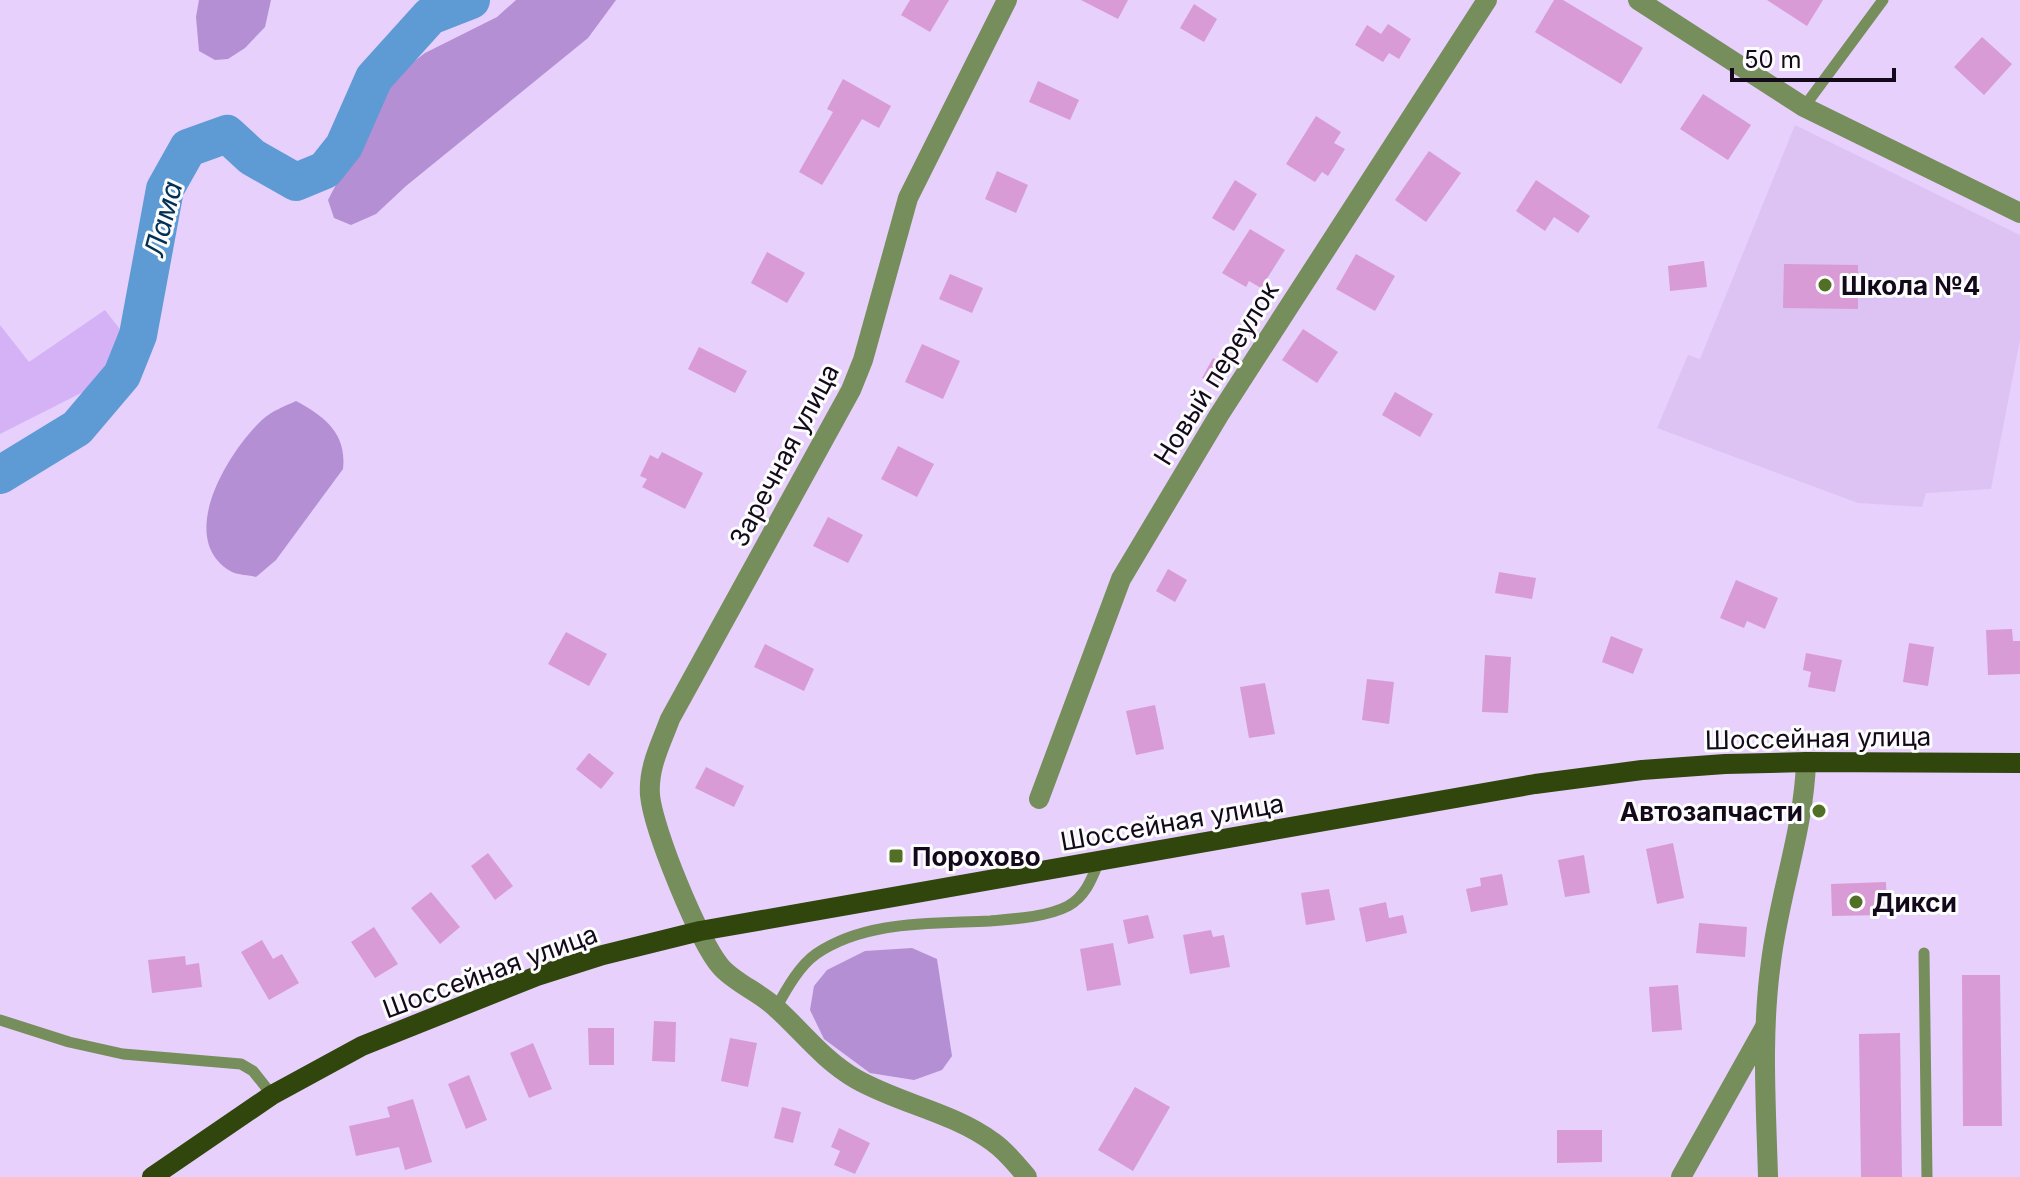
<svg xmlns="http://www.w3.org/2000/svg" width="2020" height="1177" font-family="Inter,sans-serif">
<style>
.built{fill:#dcc3f4}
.green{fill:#d5b1f5}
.forest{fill:#b48fd4}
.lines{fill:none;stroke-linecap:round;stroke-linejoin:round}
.river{stroke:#5e9bd4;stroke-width:38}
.building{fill:#d89bd5}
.service{stroke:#768d5c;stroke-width:11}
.minor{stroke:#768d5c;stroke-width:20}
.primary{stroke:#31460d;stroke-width:20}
.poi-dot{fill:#527025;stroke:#fcfcfc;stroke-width:3}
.labels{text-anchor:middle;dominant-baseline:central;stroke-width:6;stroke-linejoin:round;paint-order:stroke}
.poi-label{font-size:26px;font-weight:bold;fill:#13091b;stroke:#fcfcfc;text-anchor:start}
.street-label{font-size:26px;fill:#13091b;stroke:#fcfcfc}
.water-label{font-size:28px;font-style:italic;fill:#003055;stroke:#fcfcfc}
</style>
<rect width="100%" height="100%" fill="#e7d0fc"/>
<!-- built -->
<path class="built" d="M 1795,125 L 2020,235 L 2020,340 L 1991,489 L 1926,493 L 1922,507 L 1858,503 L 1657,428 L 1688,355 L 1700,359 Z"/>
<!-- green -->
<path class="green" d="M 105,310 L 122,332 L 118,355 L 83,392 L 0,434 L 0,325 L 29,362 Z"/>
<!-- forest -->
<g class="forest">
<path d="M 199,0 L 271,0 L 265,27 L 245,48 L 228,59 L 215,60 L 199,51 L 196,17 Z"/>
<path d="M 516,0 L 616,0 L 588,38 L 406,186 L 376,214 L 351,225 L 334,218 L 328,200 L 381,98 L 400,72 L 425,53 L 497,17 Z"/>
<path d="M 296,401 C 324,416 347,433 343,469 L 276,560 L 256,577 C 249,575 238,575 232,572 C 173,539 230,449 263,419 C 272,411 285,406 296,401 Z"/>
<path d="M 912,948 L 937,959 L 952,1056 L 942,1070 L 914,1080 L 870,1073 L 824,1039 L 810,1010 L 814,986 L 827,970 L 865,951 Z"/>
</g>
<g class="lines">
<!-- river -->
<path class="river" d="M 0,475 L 77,428 L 122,375 L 138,335 L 165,189 L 188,148 L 227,134 L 252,157 L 296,182 L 325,170 L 344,146 L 374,78 L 430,16 L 471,0"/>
</g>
<!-- building -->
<g class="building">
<path d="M 910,0 L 949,0 L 930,32 L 901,15 Z"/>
<path d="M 1081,0 L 1128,0 L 1118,19 Z"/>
<path d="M 1554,0 L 1563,0 L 1643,48 L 1621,84 L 1535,32 Z"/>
<path d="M 1767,0 L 1823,0 L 1807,26 Z"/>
<path d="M 1194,4 L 1217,19 L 1204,42 L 1180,28 Z"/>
<path d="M 1388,24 L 1411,39 L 1399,59 L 1389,53 L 1383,62 L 1355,45 L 1367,25 L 1381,34 Z"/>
<path d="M 1982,37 L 2012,64 L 1984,95 L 1954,67 Z"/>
<path d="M 843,79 L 891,106 L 879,128 L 862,119 L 822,185 L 799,172 L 833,112 L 827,109 Z"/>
<path d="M 1038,81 L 1079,100 L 1070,120 L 1029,102 Z"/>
<path d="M 1703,94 L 1751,125 L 1728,160 L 1680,129 Z"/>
<path d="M 1316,116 L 1341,132 L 1334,143 L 1345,149 L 1328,176 L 1322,172 L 1315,182 L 1286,164 Z"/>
<path d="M 1429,151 L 1461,173 L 1426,222 L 1395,200 Z"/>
<path d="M 997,171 L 1028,185 L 1016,213 L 985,199 Z"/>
<path d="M 1235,180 L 1257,194 L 1234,231 L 1212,218 Z"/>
<path d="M 1536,180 L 1590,216 L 1578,233 L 1554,217 L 1545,231 L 1516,211 Z"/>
<path d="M 1250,229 L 1285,250 L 1261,288 L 1249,281 L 1246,287 L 1222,273 Z"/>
<path d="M 767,252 L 805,273 L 787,303 L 751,283 Z"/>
<path d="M 1356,254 L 1395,276 L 1375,311 L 1336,289 Z"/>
<path d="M 1704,261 L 1707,287 L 1670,291 L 1668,266 Z"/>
<path d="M 1784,264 L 1858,265 L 1858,309 L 1783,308 Z"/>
<path d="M 950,274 L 983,288 L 972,313 L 939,299 Z"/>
<path d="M 1303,329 L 1338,352 L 1317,383 L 1282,360 Z"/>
<path d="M 922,344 L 960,361 L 943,399 L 905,382 Z"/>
<path d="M 699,347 L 747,371 L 735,393 L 688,369 Z"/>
<path d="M 1213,358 L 1230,368 L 1219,387 L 1202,378 Z"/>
<path d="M 1395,392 L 1433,414 L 1420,437 L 1382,415 Z"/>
<path d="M 898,446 L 934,464 L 917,497 L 881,479 Z"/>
<path d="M 662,452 L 703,473 L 685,509 L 642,487 L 647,479 L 640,476 L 650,455 L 658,459 Z"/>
<path d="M 828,517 L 863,535 L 848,563 L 813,546 Z"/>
<path d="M 1168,569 L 1187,580 L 1175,602 L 1156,591 Z"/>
<path d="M 1499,572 L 1536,578 L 1532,599 L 1495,593 Z"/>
<path d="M 1736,580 L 1778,598 L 1765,629 L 1747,621 L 1744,628 L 1720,618 Z"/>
<path d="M 2012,629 L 2013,641 L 2020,641 L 2020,674 L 1988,675 L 1986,630 Z"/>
<path d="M 566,632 L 607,654 L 589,686 L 548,664 Z"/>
<path d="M 1611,636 L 1643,649 L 1633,674 L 1602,662 Z"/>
<path d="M 1909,643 L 1934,647 L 1928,686 L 1903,682 Z"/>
<path d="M 765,644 L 814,669 L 804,691 L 754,667 Z"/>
<path d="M 1806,653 L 1842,660 L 1835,692 L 1808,687 L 1811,672 L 1803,670 Z"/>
<path d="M 1485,655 L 1511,657 L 1508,713 L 1482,712 Z"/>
<path d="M 1367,679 L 1394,682 L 1389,724 L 1362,720 Z"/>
<path d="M 1265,683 L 1275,734 L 1249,738 L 1240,687 Z"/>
<path d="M 1155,705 L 1164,749 L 1136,755 L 1126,711 Z"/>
<path d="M 589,753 L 614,773 L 601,789 L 576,769 Z"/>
<path d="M 706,767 L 744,786 L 734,807 L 695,788 Z"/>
<path d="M 1673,843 L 1684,898 L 1657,904 L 1646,849 Z"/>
<path d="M 488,853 L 513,886 L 495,900 L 471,866 Z"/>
<path d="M 1584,855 L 1590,893 L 1565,897 L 1558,860 Z"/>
<path d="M 1502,874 L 1508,905 L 1471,912 L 1466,889 L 1481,886 L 1480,878 Z"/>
<path d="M 1886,882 L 1887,915 L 1832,916 L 1831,884 Z"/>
<path d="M 1329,889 L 1335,920 L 1306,925 L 1301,893 Z"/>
<path d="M 431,892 L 460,927 L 440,944 L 411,908 Z"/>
<path d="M 1386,902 L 1389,918 L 1403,915 L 1407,933 L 1366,942 L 1359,908 Z"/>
<path d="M 1148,915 L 1154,938 L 1128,944 L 1123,920 Z"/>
<path d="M 1699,923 L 1747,927 L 1745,957 L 1696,953 Z"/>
<path d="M 374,927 L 398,964 L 375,978 L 351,942 Z"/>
<path d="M 1211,930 L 1213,937 L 1224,935 L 1230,967 L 1190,974 L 1183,935 Z"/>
<path d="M 262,940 L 273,959 L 282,954 L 299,983 L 269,1000 L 241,952 Z"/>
<path d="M 1113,943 L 1121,985 L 1087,991 L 1080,949 Z"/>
<path d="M 185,956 L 186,965 L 199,963 L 202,987 L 152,993 L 148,960 Z"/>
<path d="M 1962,975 L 2000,975 L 2002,1126 L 1963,1126 Z"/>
<path d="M 1678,985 L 1682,1030 L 1652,1032 L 1649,987 Z"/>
<path d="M 654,1021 L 676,1022 L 675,1062 L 652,1061 Z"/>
<path d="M 588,1028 L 614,1028 L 614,1065 L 589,1065 Z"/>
<path d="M 1900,1033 L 1902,1177 L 1861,1177 L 1859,1034 Z"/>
<path d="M 730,1038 L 757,1043 L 748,1087 L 721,1081 Z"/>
<path d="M 533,1043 L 552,1089 L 529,1098 L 510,1053 Z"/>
<path d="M 469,1075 L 487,1120 L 466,1129 L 448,1084 Z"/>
<path d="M 1135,1087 L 1170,1107 L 1133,1171 L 1098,1150 Z"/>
<path d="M 413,1099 L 432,1162 L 405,1170 L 399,1147 L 356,1156 L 349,1126 L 390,1117 L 387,1107 Z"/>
<path d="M 782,1107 L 801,1112 L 793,1143 L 774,1138 Z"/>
<path d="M 839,1128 L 870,1143 L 855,1174 L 834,1165 L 840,1151 L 831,1147 Z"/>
<path d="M 1557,1130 L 1602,1130 L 1602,1162 L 1557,1163 Z"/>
</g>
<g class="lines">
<!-- service -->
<g class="service">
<path d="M 1804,107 L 1883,0"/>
<path d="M 1924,953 L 1927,1177"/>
<path d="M 776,1008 C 786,990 799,966 816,954 C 866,920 932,924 990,921 C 1013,919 1047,917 1068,906 C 1086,896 1092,878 1099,861"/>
<path d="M 0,1020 L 69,1042 L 123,1054 L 241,1064 L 253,1071 L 272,1095"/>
</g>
<!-- minor -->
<g class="minor">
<path d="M 1007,0 L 908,198 L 863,360 L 851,390 L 670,719 C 661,744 648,767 650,795 C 653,829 699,942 721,967 C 735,983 759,992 775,1007 C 802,1031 823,1060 856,1079 C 900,1104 952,1112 993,1142 C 1006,1151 1017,1165 1027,1177"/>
<path d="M 1638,0 L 1804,107 L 2020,213"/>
<path d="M 1039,799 L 1121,579 L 1219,415 L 1487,0"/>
<path d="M 1681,1177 L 1765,1027"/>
<path d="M 1768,1177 C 1766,1105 1761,1033 1771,962 C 1779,895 1804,829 1806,762"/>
</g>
<!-- primary -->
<path class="primary" d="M 152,1177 L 272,1095 L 362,1046 L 537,976 L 603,955 L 700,931 L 1535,784 L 1642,770 L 1725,764 L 1806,762 L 2020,763"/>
</g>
<!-- markers -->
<g class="poi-dot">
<circle cx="1825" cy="285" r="8"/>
<circle cx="1819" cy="811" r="8"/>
<rect x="888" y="848" width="16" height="16" rx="4"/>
<circle cx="1856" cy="902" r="8"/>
</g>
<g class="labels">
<!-- poi labels -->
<g class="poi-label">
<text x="1841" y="285">Школа №4</text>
<text x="1803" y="811" text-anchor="end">Автозапчасти</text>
<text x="912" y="856">Порохово</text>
<text x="1872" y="902">Дикси</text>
</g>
<!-- street labels -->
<g class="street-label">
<text transform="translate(1216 373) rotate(-58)">Новый переулок</text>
<text transform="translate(784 455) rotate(-62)">Заречная улица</text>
<text transform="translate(1818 738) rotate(-1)">Шоссейная улица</text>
<text transform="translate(1172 822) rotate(-10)">Шоссейная улица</text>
<text transform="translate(490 971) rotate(-20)">Шоссейная улица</text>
</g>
<!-- water labels -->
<g class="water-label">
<text transform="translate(163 219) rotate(-75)">Лама</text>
</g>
</g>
<!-- scale -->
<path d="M1732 68v12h162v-12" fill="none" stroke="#13091b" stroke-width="4"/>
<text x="1744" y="68" font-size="24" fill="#13091b" stroke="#fcfcfc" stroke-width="6" paint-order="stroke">50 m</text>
</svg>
